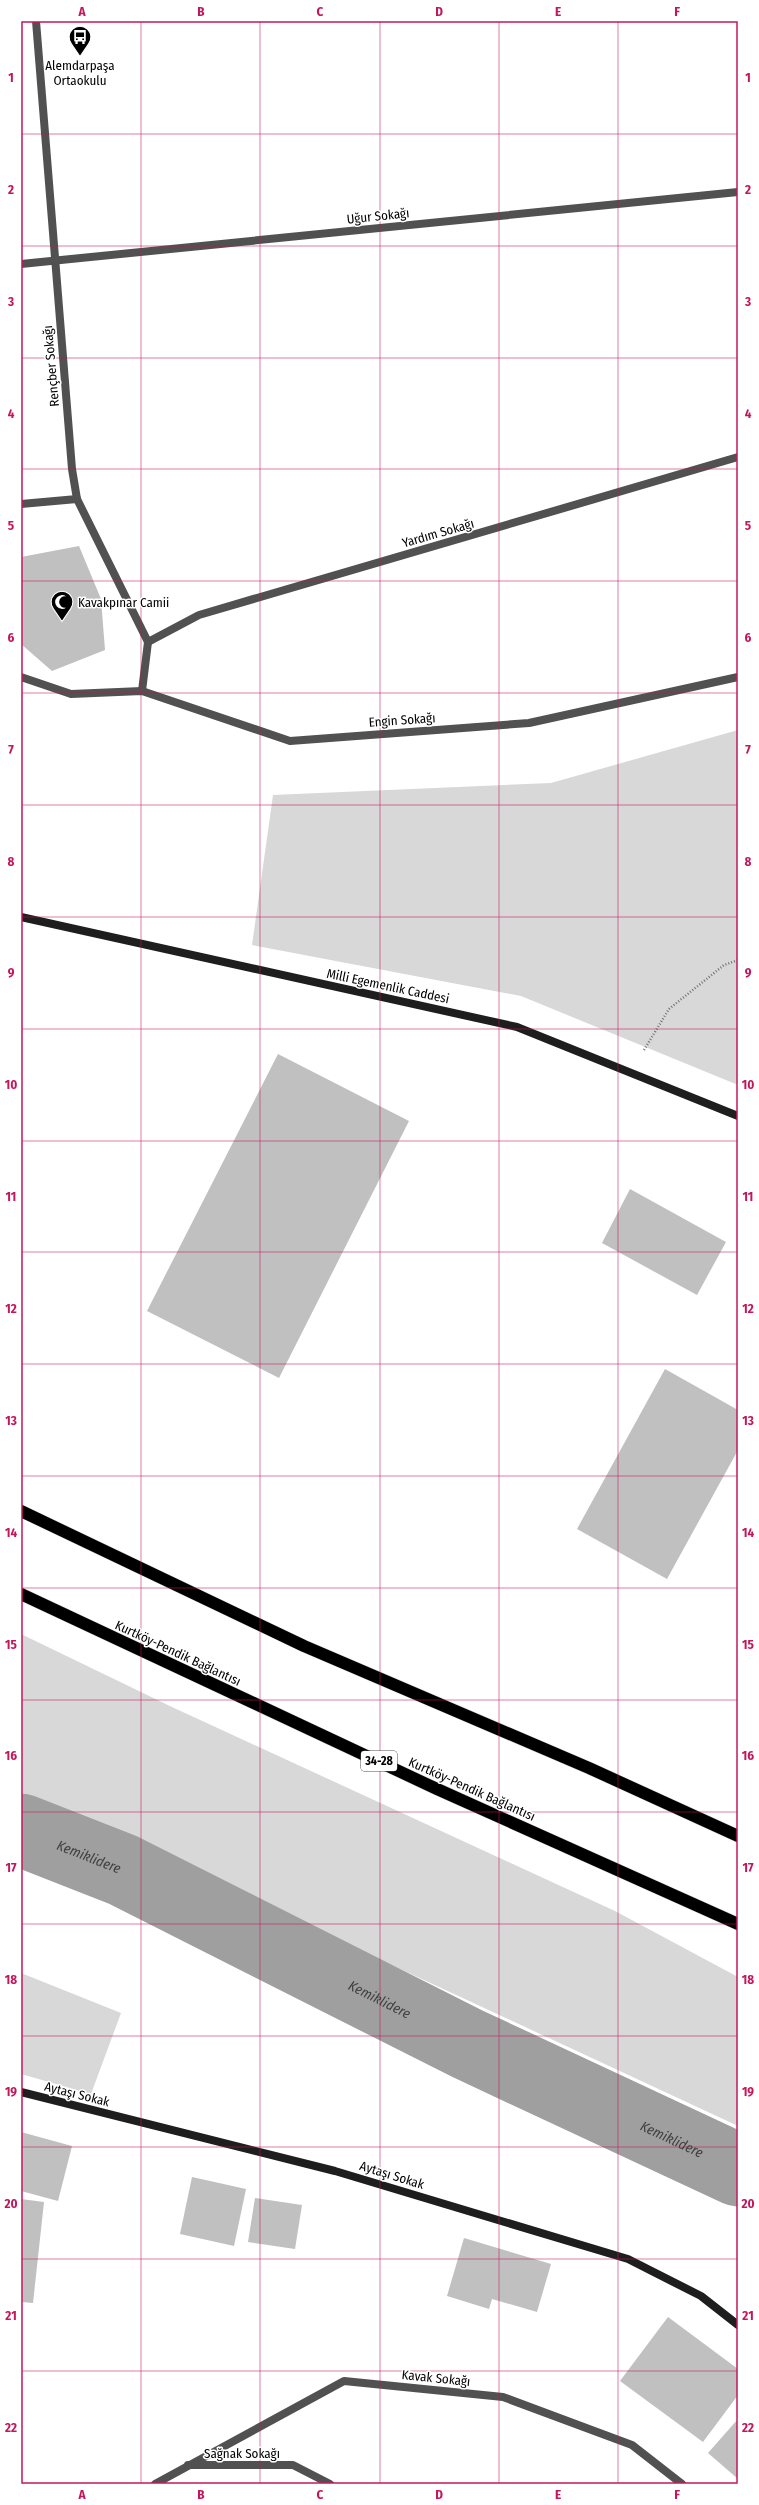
<svg xmlns="http://www.w3.org/2000/svg" width="759" height="2505" font-family="'Fira Sans Condensed',sans-serif">
<style>
.green{fill:#d8d8d8}
.lines{fill:none;stroke-linecap:round;stroke-linejoin:round}
.river{stroke:#9f9f9f;stroke-width:73}
.building{fill:#c0c0c0}
.highway-casing{stroke:#dbdbdb;stroke-width:13}
.path{stroke:#737373;stroke-width:2.5;stroke-dasharray:1 2;stroke-linecap:butt}
.street{stroke:#515151;stroke-width:8}
.secondary{stroke:#1e1e1e;stroke-width:8}
.highway{stroke:#000;stroke-width:12}
.grid{fill:none;stroke:#c2185b;stroke-width:1;stroke-opacity:0.55}
.labels{text-anchor:middle;dominant-baseline:central;stroke-width:3;stroke-linejoin:round;paint-order:stroke}
.shield{fill:#fff;stroke:#4c4c4c;stroke-width:1}
.shield-label{font-size:12px;font-weight:bold;fill:#000}
.poi-label{font-size:13px;fill:#000;stroke:#fff}
.street-label{font-size:13px;fill:#000;stroke:#fff}
.water-label{font-size:14px;font-style:italic;fill:#404040;stroke:#fff}
.neatline{fill:none;stroke:#c2185b;stroke-width:1.5}
.grid-label{font-size:13px;text-anchor:middle;font-weight:bold;fill:#c2185b}
</style>
<rect width="100%" height="100%" fill="#fff"/>
<!-- green -->
<g class="green">
<path d="M 738,730 L 738,1085 L 521,996 L 252,945 L 273,795 L 551,783 Z"/>
<path d="M 21,1634 L 172,1707 L 615,1911 L 738,1977 L 738,2126 L 194,1873 L 21,1805 Z"/>
<path d="M 21,1973 L 121,2013 L 91,2094 L 21,2074 Z"/>
</g>
<g class="lines">
<!-- river -->
<path class="river" id="s1" d="M 21,1830 L 123,1870 L 468,2044 L 738,2170"/>
</g>
<!-- building -->
<g class="building">
<path d="M 79,546 L 101,599 L 105,650 L 52,671 L 21,644 L 21,557 Z"/>
<path d="M 278,1054 L 409,1121 L 279,1378 L 147,1311 Z"/>
<path d="M 630,1189 L 726,1242 L 697,1295 L 602,1243 Z"/>
<path d="M 665,1369 L 738,1410 L 738,1450 L 667,1579 L 577,1529 Z"/>
<path d="M 21,2132 L 72,2146 L 58,2201 L 21,2191 Z"/>
<path d="M 192,2177 L 246,2189 L 234,2246 L 180,2234 Z"/>
<path d="M 255,2198 L 302,2205 L 295,2249 L 248,2242 Z"/>
<path d="M 21,2199 L 44,2202 L 33,2303 L 21,2302 Z"/>
<path d="M 464,2238 L 551,2264 L 537,2312 L 492,2299 L 489,2309 L 447,2296 Z"/>
<path d="M 668,2317 L 738,2369 L 738,2395 L 703,2442 L 620,2381 Z"/>
<path d="M 738,2419 L 738,2479 L 708,2453 Z"/>
</g>
<g class="lines">
<!-- highway casing -->
<g class="highway-casing">
<g id="highway">
<path d="M 21,1511 L 304,1646 L 589,1768 L 738,1836"/>
<path d="M 21,1594 L 437,1789 L 738,1924"/>
</g>
</g>
<!-- path -->
<path class="path" d="M 644,1050 L 669,1009 L 724,965 L 738,960"/>
<!-- street -->
<g class="street">
<path d="M 36,21 L 72,469 L 77,499 L 148,642 L 142,691"/>
<path d="M 21,264 L 738,192"/>
<path d="M 21,504 L 77,499"/>
<path d="M 148,642 L 199,615 L 738,457"/>
<path d="M 21,677 L 71,694 L 142,691 L 290,741 L 529,723 L 738,677"/>
<path d="M 188,2465 L 293,2465 L 330,2484"/>
<path d="M 155,2484 L 344,2381 L 503,2397 L 632,2445 L 682,2484"/>
</g>
<!-- secondary -->
<g class="secondary">
<path d="M 21,917 L 517,1027 L 738,1116"/>
<path d="M 21,2092 L 335,2171 L 628,2259 L 701,2296 L 738,2325"/>
</g>
<!-- highway -->
<use href="#highway" class="highway"/>
</g>
<!-- grid -->
<path class="grid" d="M 141,21 L 141,2484M 260,21 L 260,2484M 380,21 L 380,2484M 499,21 L 499,2484M 618,21 L 618,2484M 21,134 L 738,134M 21,246 L 738,246M 21,358 L 738,358M 21,469 L 738,469M 21,581 L 738,581M 21,693 L 738,693M 21,805 L 738,805M 21,917 L 738,917M 21,1029 L 738,1029M 21,1141 L 738,1141M 21,1252 L 738,1252M 21,1364 L 738,1364M 21,1476 L 738,1476M 21,1588 L 738,1588M 21,1700 L 738,1700M 21,1812 L 738,1812M 21,1924 L 738,1924M 21,2036 L 738,2036M 21,2147 L 738,2147M 21,2259 L 738,2259M 21,2371 L 738,2371"/>
<!-- icons -->
<defs>
<g id="bus-pin" transform="scale(1.15)"><path d="M0 17L-7.5 6A9.5 9.5 0 1 1 7.5 6Z" fill="#000" stroke="#fff"/><path d="M-5-6H5V4H4V6H2V4H-2V6H-4V4H-5ZM-3.5-4V0h7V-4ZM-3.5 1.2v1.5H-2V1.2ZM2 1.2v1.5H3.5V1.2Z" fill="#fff"/></g>
<g id="mosque-pin" transform="scale(1.15)"><path d="M0 17L-7.5 6A9.5 9.5 0 1 1 7.5 6Z" fill="#000" stroke="#fff"/><path d="M3.5-4.9A6 6 0 1 0 3.5 4.9A5 5 0 1 1 3.5-4.9Z" fill="#fff"/></g>
</defs>
<g fill-rule="evenodd">
<use href="#bus-pin" x="80" y="37"/>
<use href="#mosque-pin" x="62" y="602"/>
</g>
<g class="labels">
<!-- shield labels -->
<rect class="shield" x="361" y="1751" width="36" height="20" rx="3"/>
<g class="shield-label">
<text x="379" y="1761">34-28</text>
</g>
<!-- poi labels -->
<g class="poi-label">
<text x="80" y="65">Alemdarpaşa<tspan x="80" dy="15">Ortaokulu</tspan></text>
<text x="78" y="602" text-anchor="start">Kavakpınar Camii</text>
</g>
<!-- street labels -->
<g class="street-label">
<text transform="translate(378 216) rotate(-6)">Uğur Sokağı</text>
<text transform="translate(51 366) rotate(-95)">Rençber Sokağı</text>
<text transform="translate(438 533) rotate(-16)">Yardım Sokağı</text>
<text transform="translate(402 720) rotate(-4)">Engin Sokağı</text>
<text transform="translate(388 986) rotate(12)">Milli Egemenlik Caddesi</text>
<text transform="translate(178 1653) rotate(25)">Kurtköy-Pendik Bağlantısı</text>
<text transform="translate(472 1789) rotate(24)">Kurtköy-Pendik Bağlantısı</text>
<text transform="translate(77 2094) rotate(14)">Aytaşı Sokak</text>
<text transform="translate(392 2175) rotate(17)">Aytaşı Sokak</text>
<text transform="translate(436 2378) rotate(6)">Kavak Sokağı</text>
<text x="242" y="2453">Sağnak Sokağı</text>
</g>
<!-- water labels -->
<g class="water-label">
<text stroke="none"><textPath href="#s1" startOffset="73">Kemiklidere</textPath></text>
<text stroke="none"><textPath href="#s1" startOffset="397">Kemiklidere</textPath></text>
<text stroke="none"><textPath href="#s1" startOffset="721">Kemiklidere</textPath></text>
</g>
</g>
<!-- border -->
<rect width="759" height="2505" fill="none" stroke="#ffffff" stroke-width="44"/>
<rect x="22" y="22" width="715" height="2461" class="neatline"/>
<g class="grid-label">
<text x="82" y="16">A</text>
<text x="201" y="16">B</text>
<text x="320" y="16">C</text>
<text x="439" y="16">D</text>
<text x="558" y="16">E</text>
<text x="677" y="16">F</text>
<text x="11" y="82">1</text>
<text x="748" y="82">1</text>
<text x="11" y="194">2</text>
<text x="748" y="194">2</text>
<text x="11" y="306">3</text>
<text x="748" y="306">3</text>
<text x="11" y="418">4</text>
<text x="748" y="418">4</text>
<text x="11" y="530">5</text>
<text x="748" y="530">5</text>
<text x="11" y="642">6</text>
<text x="748" y="642">6</text>
<text x="11" y="754">7</text>
<text x="748" y="754">7</text>
<text x="11" y="866">8</text>
<text x="748" y="866">8</text>
<text x="11" y="977">9</text>
<text x="748" y="977">9</text>
<text x="11" y="1089">10</text>
<text x="748" y="1089">10</text>
<text x="11" y="1201">11</text>
<text x="748" y="1201">11</text>
<text x="11" y="1313">12</text>
<text x="748" y="1313">12</text>
<text x="11" y="1425">13</text>
<text x="748" y="1425">13</text>
<text x="11" y="1537">14</text>
<text x="748" y="1537">14</text>
<text x="11" y="1649">15</text>
<text x="748" y="1649">15</text>
<text x="11" y="1760">16</text>
<text x="748" y="1760">16</text>
<text x="11" y="1872">17</text>
<text x="748" y="1872">17</text>
<text x="11" y="1984">18</text>
<text x="748" y="1984">18</text>
<text x="11" y="2096">19</text>
<text x="748" y="2096">19</text>
<text x="11" y="2208">20</text>
<text x="748" y="2208">20</text>
<text x="11" y="2320">21</text>
<text x="748" y="2320">21</text>
<text x="11" y="2432">22</text>
<text x="748" y="2432">22</text>
<text x="82" y="2499">A</text>
<text x="201" y="2499">B</text>
<text x="320" y="2499">C</text>
<text x="439" y="2499">D</text>
<text x="558" y="2499">E</text>
<text x="677" y="2499">F</text>
</g>
</svg>
